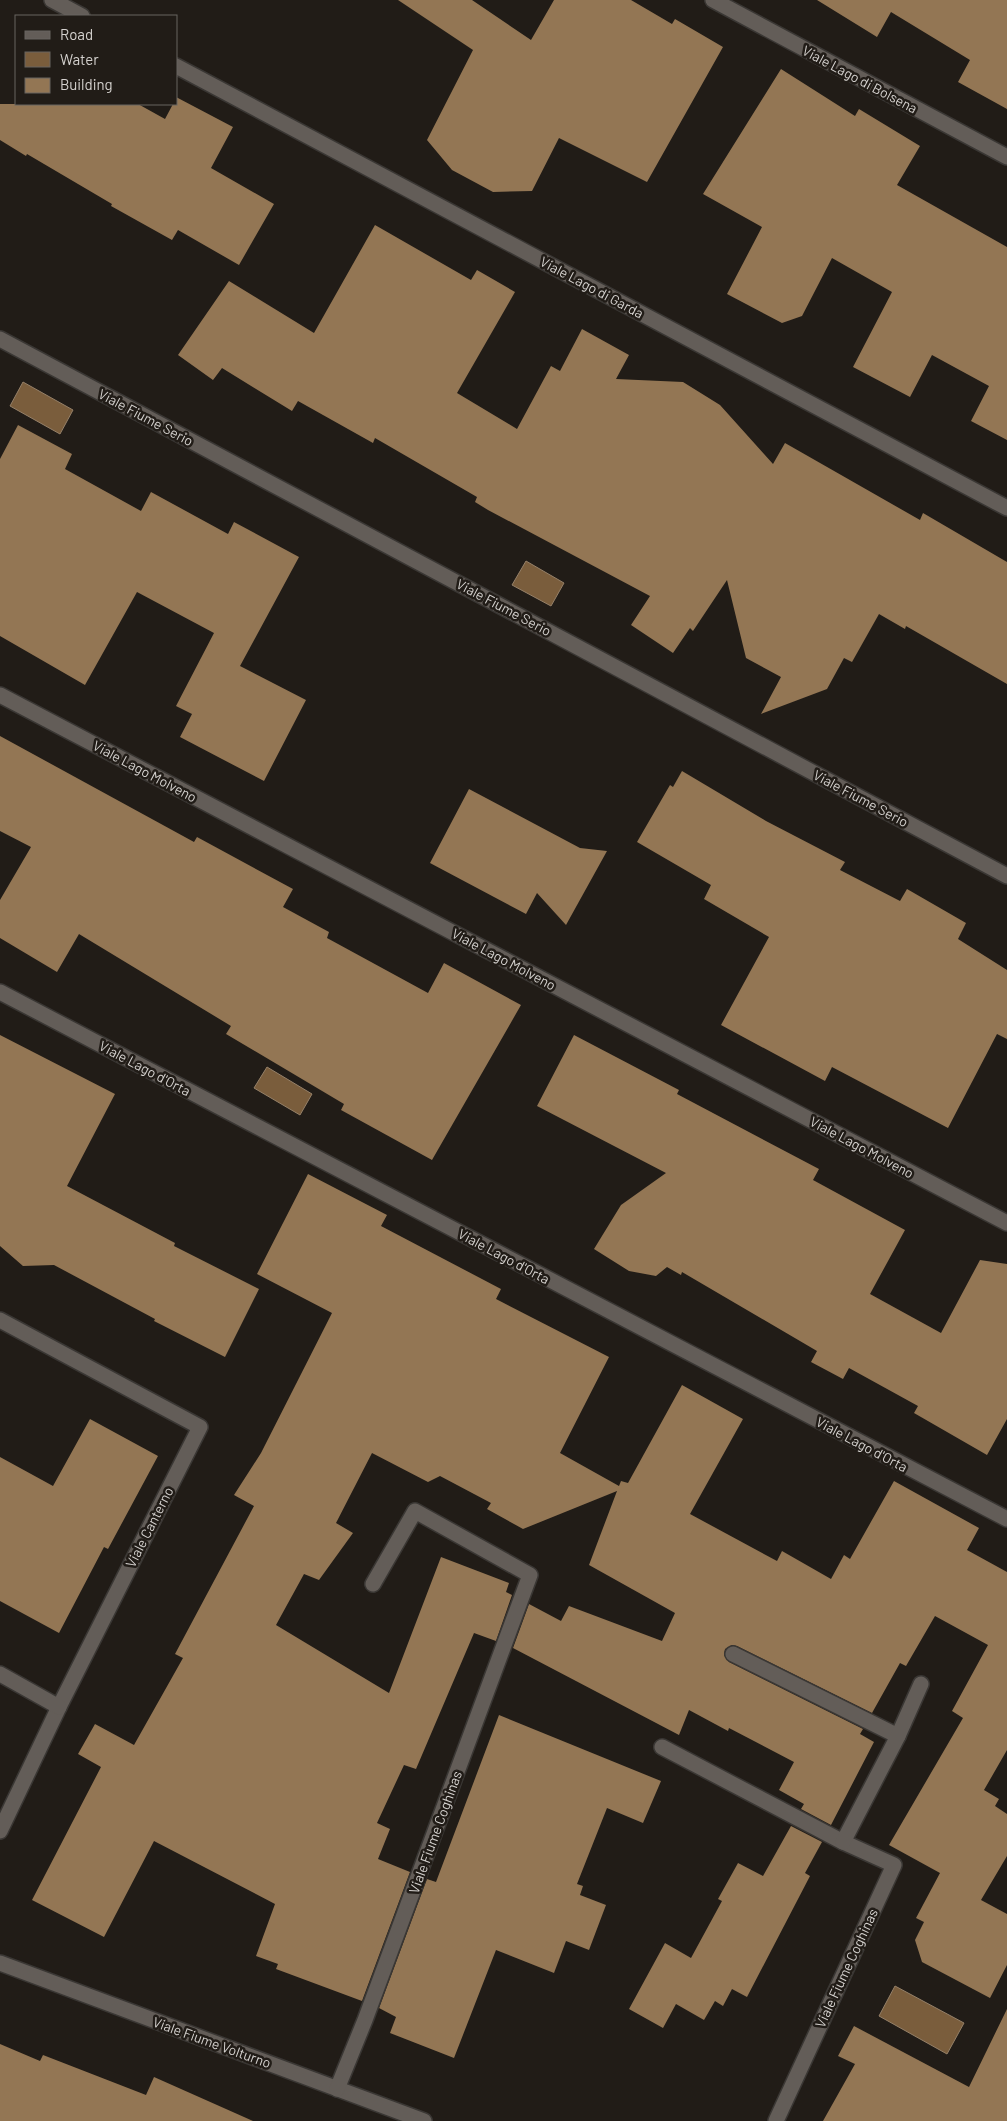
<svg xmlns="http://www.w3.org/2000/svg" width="1007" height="2121" font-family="Barlow,sans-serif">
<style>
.water{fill:#7a5d3c;stroke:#958068}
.building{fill:#937654}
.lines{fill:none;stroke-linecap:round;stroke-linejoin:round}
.street-casing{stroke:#3a3734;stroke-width:18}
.street{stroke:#635d58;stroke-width:15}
.labels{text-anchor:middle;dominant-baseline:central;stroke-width:5;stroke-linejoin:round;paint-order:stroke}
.street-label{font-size:14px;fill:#d4d1ce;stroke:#211c17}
</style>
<rect width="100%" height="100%" fill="#211c17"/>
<!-- water -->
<g class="water">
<path d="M 23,382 L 73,410 L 60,434 L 10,406 Z"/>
<path d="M 526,561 L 564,583 L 551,606 L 512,585 Z"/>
<path d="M 267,1067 L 312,1094 L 300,1115 L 254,1088 Z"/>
<path d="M 895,1986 L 964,2023 L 947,2054 L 879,2016 Z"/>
</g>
<!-- building -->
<g class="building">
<path d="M 398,0 L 472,0 L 531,40 L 554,0 L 631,0 L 672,24 L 675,19 L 723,47 L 647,182 L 559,138 L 532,191 L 493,192 L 452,170 L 427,140 L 473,50 Z"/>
<path d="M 817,0 L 1007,0 L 1007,109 L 958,82 L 970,60 L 891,12 L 877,37 Z"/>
<path d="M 781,69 L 855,116 L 859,109 L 920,146 L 897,185 L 1007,247 L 1007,440 L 971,421 L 989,386 L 932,355 L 910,397 L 853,367 L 892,292 L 832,258 L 802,316 L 782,323 L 727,294 L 762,227 L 703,194 Z"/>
<path d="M 176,97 L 233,127 L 211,168 L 274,204 L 239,265 L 178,230 L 172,240 L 111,206 L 112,204 L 27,154 L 26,156 L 0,140 L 0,104 L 138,104 L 165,119 L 173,104 L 176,104 Z"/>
<path d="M 375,225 L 471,280 L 477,270 L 515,292 L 457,393 L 517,429 L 551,366 L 560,371 L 582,329 L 629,355 L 616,379 L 683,382 L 720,405 L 773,464 L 785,443 L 920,520 L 923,513 L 1007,562 L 1007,684 L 906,626 L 905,629 L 879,614 L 852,662 L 844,658 L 827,689 L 761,714 L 781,677 L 746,658 L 727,580 L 693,631 L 690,628 L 673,653 L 631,625 L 650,596 L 488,510 L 475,502 L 477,497 L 375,438 L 373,443 L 298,401 L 292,411 L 222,368 L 213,380 L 178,355 L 229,281 L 314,333 Z"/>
<path d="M 18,425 L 72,454 L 65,469 L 141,511 L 151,492 L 228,534 L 234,522 L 299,557 L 240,666 L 306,700 L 264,781 L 180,737 L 192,714 L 176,706 L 214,633 L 137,592 L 85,685 L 0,636 L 0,459 Z"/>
<path d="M 0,736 L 194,842 L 197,837 L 293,889 L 283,907 L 329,932 L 327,938 L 428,993 L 444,963 L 521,1005 L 432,1160 L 341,1110 L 344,1104 L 226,1034 L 231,1026 L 79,934 L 57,972 L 0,938 L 0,900 L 31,847 L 0,831 Z"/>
<path d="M 682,771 L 766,821 L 845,862 L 840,870 L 900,901 L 907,889 L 966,923 L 958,939 L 1007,970 L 1007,1039 L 997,1034 L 948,1128 L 832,1067 L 825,1081 L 721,1025 L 769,937 L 704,899 L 711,885 L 637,842 L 670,785 L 673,787 Z"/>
<path d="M 469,789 L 580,848 L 607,851 L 566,925 L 537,893 L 526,914 L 430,863 Z"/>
<path d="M 0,1035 L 115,1094 L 67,1186 L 175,1243 L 174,1246 L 259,1289 L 225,1357 L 154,1321 L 155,1319 L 54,1265 L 23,1266 L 0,1246 Z"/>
<path d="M 574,1035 L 679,1090 L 677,1094 L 819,1169 L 813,1180 L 905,1230 L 870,1294 L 941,1333 L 980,1260 L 1007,1264 L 1007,1419 L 987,1455 L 914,1413 L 918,1406 L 849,1368 L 843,1379 L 811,1362 L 817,1351 L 682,1272 L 681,1275 L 667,1267 L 656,1276 L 629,1271 L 594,1249 L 621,1205 L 666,1173 L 537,1106 Z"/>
<path d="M 308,1174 L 387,1215 L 381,1226 L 501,1289 L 496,1299 L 609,1357 L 560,1453 L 619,1486 L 621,1481 L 628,1483 L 682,1385 L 743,1419 L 690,1514 L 777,1561 L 782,1551 L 831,1579 L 844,1555 L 850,1559 L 894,1481 L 979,1528 L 967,1550 L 1007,1572 L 1007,1750 L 984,1790 L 999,1799 L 995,1806 L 1007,1814 L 1007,1856 L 981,1900 L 1007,1914 L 1007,1965 L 990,1998 L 922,1962 L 915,1940 L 924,1922 L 916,1918 L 940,1873 L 889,1845 L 963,1718 L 952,1711 L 988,1645 L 935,1616 L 906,1666 L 900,1663 L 872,1713 L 737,1646 L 732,1645 L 725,1649 L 724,1655 L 729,1662 L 863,1729 L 860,1734 L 874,1742 L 831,1825 L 801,1809 L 804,1804 L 779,1790 L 794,1762 L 729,1728 L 728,1731 L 689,1710 L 679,1735 L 513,1648 L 529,1604 L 561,1621 L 569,1606 L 662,1641 L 675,1613 L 589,1565 L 617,1491 L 523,1529 L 487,1509 L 491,1503 L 440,1476 L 428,1482 L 372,1453 L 336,1523 L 353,1533 L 319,1580 L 304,1574 L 276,1625 L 389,1693 L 441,1557 L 509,1583 L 506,1592 L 512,1595 L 496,1641 L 474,1633 L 416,1769 L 404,1765 L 377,1823 L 390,1829 L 378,1859 L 410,1872 L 362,2001 L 276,1969 L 278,1964 L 256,1956 L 275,1904 L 154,1841 L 104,1937 L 32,1900 L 101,1767 L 78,1754 L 95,1724 L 134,1745 L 183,1658 L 175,1654 L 254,1506 L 234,1495 L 261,1453 L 332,1313 L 257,1274 Z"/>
<path d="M 90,1419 L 158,1456 L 108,1549 L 104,1547 L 59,1633 L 0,1601 L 0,1457 L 53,1486 Z"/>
<path d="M 499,1715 L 661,1781 L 643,1823 L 607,1808 L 577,1884 L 583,1886 L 580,1895 L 606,1905 L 589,1950 L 566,1941 L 554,1973 L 496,1950 L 454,2058 L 390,2033 L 396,2017 L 379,2008 L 427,1879 L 436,1882 Z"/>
<path d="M 791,1826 L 822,1842 L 805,1873 L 810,1876 L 747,1997 L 732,1989 L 723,2006 L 715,2001 L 704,2020 L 676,2004 L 663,2028 L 629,2009 L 665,1943 L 691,1958 L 722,1901 L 718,1899 L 738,1863 L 763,1876 Z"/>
<path d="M 1007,2009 L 1007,2121 L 823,2121 L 855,2064 L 838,2056 L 854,2026 L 969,2087 Z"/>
<path d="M 0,2044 L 40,2061 L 43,2055 L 146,2095 L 154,2077 L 253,2121 L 0,2121 Z"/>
</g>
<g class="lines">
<!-- street casing -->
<g class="street-casing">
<g id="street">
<path d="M 52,0 L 82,16"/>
<path d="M 713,0 L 1007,157"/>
<path d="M 176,66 L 1007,508"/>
<path d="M 0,339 L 1007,876"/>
<path d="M 0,695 L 1007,1223"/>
<path d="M 0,992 L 1007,1519"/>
<path d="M 0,1320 L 200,1427 L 59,1707 L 0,1831"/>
<path d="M 733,1654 L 898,1736"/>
<path d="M 0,1674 L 59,1707"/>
<path d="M 662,1747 L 843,1842 L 894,1865 L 776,2121"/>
<path d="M 843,1842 L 898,1736 L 921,1684"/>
<path d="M 0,1963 L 424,2121"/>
<path d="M 337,2089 L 365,2020 L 530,1575 L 415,1511 L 373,1584"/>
</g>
</g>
<!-- street -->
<use href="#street" class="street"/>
</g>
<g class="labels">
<!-- street labels -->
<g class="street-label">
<text transform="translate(860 79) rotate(28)">Viale Lago di Bolsena</text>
<text transform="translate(592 287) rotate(28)">Viale Lago di Garda</text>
<text transform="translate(146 417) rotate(28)">Viale Fiume Serio</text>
<text transform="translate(504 607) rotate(28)">Viale Fiume Serio</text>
<text transform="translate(145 771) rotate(28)">Viale Lago Molveno</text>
<text transform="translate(861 798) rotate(28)">Viale Fiume Serio</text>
<text transform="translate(504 959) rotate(28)">Viale Lago Molveno</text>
<text transform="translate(145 1068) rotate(28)">Viale Lago d'Orta</text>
<text transform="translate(862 1147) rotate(28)">Viale Lago Molveno</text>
<text transform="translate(504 1256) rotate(28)">Viale Lago d'Orta</text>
<text transform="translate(862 1444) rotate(28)">Viale Lago d'Orta</text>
<text transform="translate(149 1527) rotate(-63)">Viale Canterno</text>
<text transform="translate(435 1832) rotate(-70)">Viale Fiume Coghinas</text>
<text transform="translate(846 1968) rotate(-65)">Viale Fiume Coghinas</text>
<text transform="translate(212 2042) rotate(20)">Viale Fiume Volturno</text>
</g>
</g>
<!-- legend -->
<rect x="15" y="15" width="162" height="90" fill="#211c17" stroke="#696460"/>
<rect x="25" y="31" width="25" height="8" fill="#635d58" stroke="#696460"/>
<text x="60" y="40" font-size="15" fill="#d4d1ce">Road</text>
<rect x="25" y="52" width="25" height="15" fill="#7a5d3c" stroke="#696460"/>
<text x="60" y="65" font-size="15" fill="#d4d1ce">Water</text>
<rect x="25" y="78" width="25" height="15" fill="#937654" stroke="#696460"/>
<text x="60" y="90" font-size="15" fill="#d4d1ce">Building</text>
</svg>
